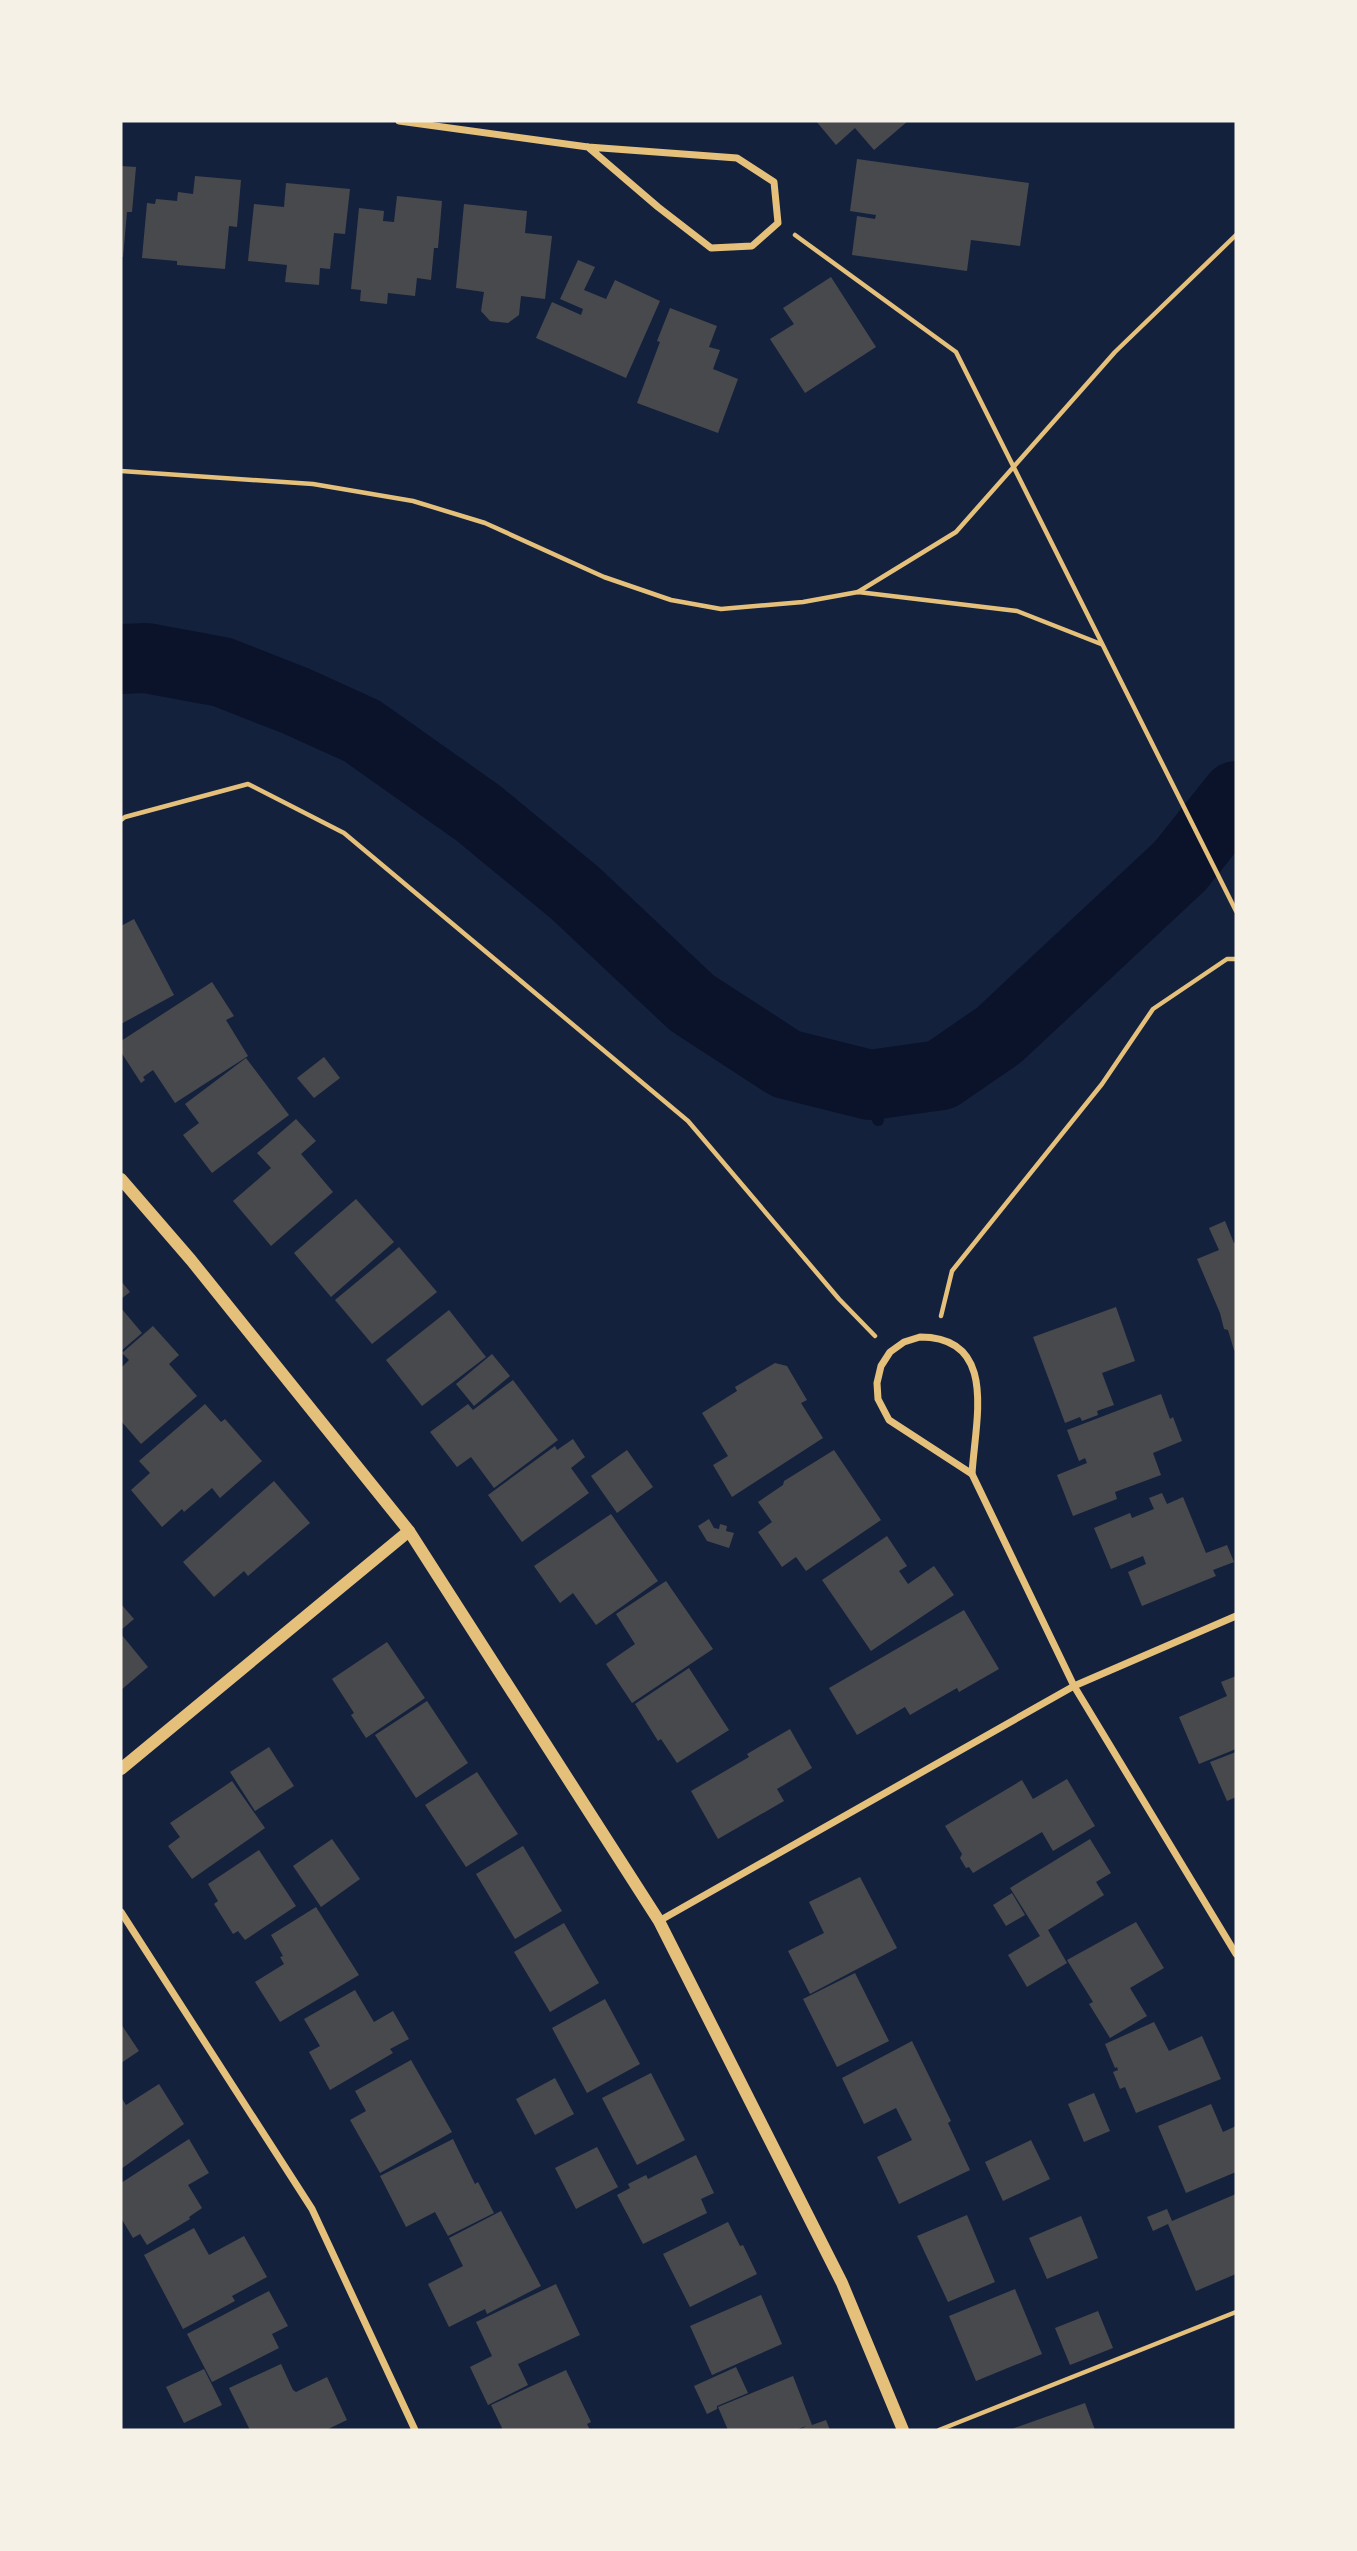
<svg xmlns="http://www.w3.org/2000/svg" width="1357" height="2551" font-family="'Noto Sans',sans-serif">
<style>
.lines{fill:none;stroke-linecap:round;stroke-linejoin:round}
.stream{stroke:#0b132b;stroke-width:12}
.river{stroke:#0b132b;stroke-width:70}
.building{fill:#48494c}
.path{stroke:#e5c07b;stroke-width:4.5}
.minor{stroke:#e5c07b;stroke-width:7}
.tertiary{stroke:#e5c07b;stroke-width:12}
</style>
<rect width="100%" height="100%" fill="#14213d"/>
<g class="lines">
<!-- stream -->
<path class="stream" d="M 859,1082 C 872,1093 875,1104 878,1120"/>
<!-- river -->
<path class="river" d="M 121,659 L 146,658 L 222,672 L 296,701 L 362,731 L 478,813 L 575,893 L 692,1003 L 786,1064 L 870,1085 L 941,1075 L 999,1035 L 1180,866 L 1236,796"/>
</g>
<!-- building -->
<g class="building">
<path d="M 816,121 L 908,121 L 874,150 L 855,128 L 836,145 Z"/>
<path d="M 857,159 L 1029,183 L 1020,246 L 971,240 L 967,271 L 852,255 L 857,216 L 875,219 L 876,215 L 850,211 Z"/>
<path d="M 121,166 L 136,167 L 132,212 L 127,212 L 123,257 L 121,257 Z"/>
<path d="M 195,176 L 241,180 L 237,227 L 229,226 L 225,269 L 177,265 L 177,261 L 142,258 L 147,203 L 155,204 L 156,199 L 177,201 L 178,192 L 193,194 Z"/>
<path d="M 286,183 L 350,189 L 345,234 L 334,233 L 330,269 L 320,268 L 319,285 L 285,282 L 287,265 L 248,261 L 254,204 L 284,207 Z"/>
<path d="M 397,196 L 442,201 L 438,248 L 434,248 L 431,280 L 417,278 L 415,296 L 388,293 L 387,304 L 360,301 L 361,290 L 351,289 L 359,208 L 384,211 L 383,221 L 394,222 Z"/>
<path d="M 464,204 L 527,211 L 525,233 L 552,236 L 545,299 L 521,296 L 519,315 L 508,323 L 490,321 L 481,311 L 484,292 L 456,288 Z"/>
<path d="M 578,260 L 595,267 L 584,290 L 606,299 L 615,280 L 660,301 L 626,378 L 536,338 L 552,302 L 581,315 L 583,309 L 560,299 Z"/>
<path d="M 831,277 L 876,347 L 805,393 L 770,339 L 794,324 L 783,308 Z"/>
<path d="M 670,308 L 717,326 L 709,347 L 720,350 L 713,369 L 738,379 L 718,433 L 637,403 L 660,342 L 657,341 Z"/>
<path d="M 134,919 L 174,995 L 121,1024 L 121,926 Z"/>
<path d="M 212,982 L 234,1016 L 226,1020 L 248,1056 L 175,1103 L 153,1070 L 143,1077 L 145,1080 L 141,1083 L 121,1052 L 121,1041 Z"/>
<path d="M 324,1057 L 340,1078 L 314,1098 L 297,1078 Z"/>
<path d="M 246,1058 L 289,1115 L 212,1173 L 183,1135 L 199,1123 L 185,1104 Z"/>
<path d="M 296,1119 L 316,1141 L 301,1154 L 333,1192 L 271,1246 L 233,1201 L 271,1168 L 257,1153 Z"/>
<path d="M 356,1199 L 394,1242 L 331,1297 L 294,1253 Z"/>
<path d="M 1225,1221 L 1234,1243 L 1236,1243 L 1236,1352 L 1234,1350 L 1228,1330 L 1224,1329 L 1220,1313 L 1197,1259 L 1219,1250 L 1209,1228 Z"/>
<path d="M 399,1247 L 437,1292 L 372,1344 L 335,1300 Z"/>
<path d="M 121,1281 L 130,1292 L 121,1299 Z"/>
<path d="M 1116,1307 L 1135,1361 L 1102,1373 L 1114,1405 L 1097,1411 L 1098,1415 L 1082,1421 L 1080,1417 L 1065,1423 L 1033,1337 Z"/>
<path d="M 121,1308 L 142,1333 L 121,1351 Z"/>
<path d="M 449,1310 L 486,1357 L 422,1406 L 386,1360 Z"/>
<path d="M 153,1326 L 179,1355 L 169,1364 L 197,1396 L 141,1444 L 121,1421 L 121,1368 L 129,1360 L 122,1353 Z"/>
<path d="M 492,1354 L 510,1376 L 474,1406 L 456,1384 Z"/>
<path d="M 775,1363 L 787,1366 L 807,1400 L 801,1403 L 823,1438 L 732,1497 L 713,1465 L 728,1456 L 702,1413 L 737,1391 L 735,1387 Z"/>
<path d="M 513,1380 L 558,1440 L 494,1488 L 471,1457 L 457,1467 L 430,1432 L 468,1404 L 473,1410 Z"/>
<path d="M 1161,1394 L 1170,1419 L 1173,1417 L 1182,1441 L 1153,1453 L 1161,1475 L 1115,1492 L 1117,1499 L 1073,1516 L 1057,1475 L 1087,1463 L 1085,1458 L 1079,1461 L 1067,1430 Z"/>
<path d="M 205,1404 L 221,1422 L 225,1419 L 262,1461 L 220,1498 L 212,1488 L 184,1512 L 182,1509 L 162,1527 L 131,1490 L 150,1473 L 139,1461 Z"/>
<path d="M 573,1439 L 585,1457 L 571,1468 L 589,1493 L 522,1542 L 488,1495 L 555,1446 L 557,1450 Z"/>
<path d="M 627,1450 L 653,1487 L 617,1513 L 591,1476 Z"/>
<path d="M 834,1450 L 881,1520 L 806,1571 L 796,1557 L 782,1567 L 758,1532 L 772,1522 L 758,1502 L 783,1485 L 784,1481 Z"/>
<path d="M 274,1481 L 310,1523 L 248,1576 L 244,1571 L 214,1597 L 183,1562 Z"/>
<path d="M 1162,1493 L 1167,1504 L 1183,1497 L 1206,1553 L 1227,1545 L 1234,1562 L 1213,1570 L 1216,1576 L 1142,1606 L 1128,1572 L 1146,1564 L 1143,1556 L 1111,1569 L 1094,1528 L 1130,1513 L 1132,1518 L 1154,1509 L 1149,1498 Z"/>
<path d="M 611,1514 L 658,1581 L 596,1625 L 573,1593 L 560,1603 L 534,1566 Z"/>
<path d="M 709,1519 L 714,1528 L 719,1529 L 720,1524 L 727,1526 L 726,1531 L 734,1533 L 729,1548 L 707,1541 L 698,1526 Z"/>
<path d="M 887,1536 L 907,1566 L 899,1571 L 908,1584 L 934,1566 L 954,1595 L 871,1651 L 822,1580 Z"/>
<path d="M 666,1581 L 713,1649 L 632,1703 L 606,1664 L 635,1644 L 616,1614 Z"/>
<path d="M 121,1604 L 134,1619 L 121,1630 Z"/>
<path d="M 964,1610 L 999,1669 L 959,1692 L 957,1688 L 910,1715 L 905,1707 L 857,1735 L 829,1688 Z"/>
<path d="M 121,1634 L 148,1667 L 121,1690 Z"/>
<path d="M 387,1642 L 425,1698 L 366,1738 L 351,1715 L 354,1713 L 332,1679 Z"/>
<path d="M 689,1668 L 729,1730 L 677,1763 L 661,1739 L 658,1741 L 635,1704 Z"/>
<path d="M 1236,1676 L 1236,1749 L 1199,1764 L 1179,1717 L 1227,1696 L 1221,1682 Z"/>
<path d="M 427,1701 L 468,1763 L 416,1798 L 375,1735 Z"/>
<path d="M 790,1729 L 812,1768 L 777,1789 L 784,1801 L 718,1839 L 691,1791 L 749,1757 L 747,1754 Z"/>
<path d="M 269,1747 L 294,1786 L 255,1811 L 230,1772 Z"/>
<path d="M 1236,1752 L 1236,1797 L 1227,1801 L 1210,1762 Z"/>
<path d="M 477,1772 L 518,1834 L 466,1867 L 425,1805 Z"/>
<path d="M 1067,1779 L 1095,1826 L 1053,1851 L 1042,1832 L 973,1873 L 969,1867 L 966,1868 L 960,1858 L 962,1854 L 945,1826 L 1022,1780 L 1033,1799 Z"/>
<path d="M 232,1781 L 265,1828 L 192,1879 L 168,1846 L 180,1837 L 170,1823 Z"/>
<path d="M 332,1839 L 360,1879 L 321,1907 L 293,1866 Z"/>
<path d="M 1090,1839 L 1111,1873 L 1096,1882 L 1104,1895 L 1048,1930 L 1067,1963 L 1027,1987 L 1008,1955 L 1040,1936 L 1010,1888 Z"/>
<path d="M 523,1846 L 562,1911 L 515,1939 L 476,1874 Z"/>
<path d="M 259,1850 L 296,1906 L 245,1940 L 238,1931 L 233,1934 L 214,1904 L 218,1901 L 208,1884 Z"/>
<path d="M 860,1877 L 897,1948 L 810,1994 L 788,1951 L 824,1933 L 809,1902 Z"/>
<path d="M 1012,1893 L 1025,1915 L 1006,1926 L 993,1905 Z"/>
<path d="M 316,1907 L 359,1975 L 280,2022 L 255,1982 L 284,1964 L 280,1957 L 283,1956 L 271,1935 Z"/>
<path d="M 1136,1922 L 1164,1968 L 1130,1988 L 1147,2016 L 1110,2038 L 1089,2004 L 1093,2002 L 1067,1960 Z"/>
<path d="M 564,1923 L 599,1983 L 550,2012 L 514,1952 Z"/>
<path d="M 855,1973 L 889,2041 L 837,2067 L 803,1999 Z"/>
<path d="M 355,1990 L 374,2022 L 393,2011 L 409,2039 L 390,2049 L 393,2053 L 330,2090 L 309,2052 L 320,2046 L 304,2019 Z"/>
<path d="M 605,1999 L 640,2064 L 587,2093 L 552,2028 Z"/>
<path d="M 1154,2022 L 1169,2051 L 1202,2036 L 1221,2079 L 1136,2113 L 1125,2087 L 1120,2089 L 1113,2072 L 1118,2070 L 1117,2067 L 1115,2068 L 1105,2044 Z"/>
<path d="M 121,2024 L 139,2051 L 121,2063 Z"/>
<path d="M 912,2041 L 951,2121 L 948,2123 L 970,2170 L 899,2204 L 877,2157 L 912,2140 L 896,2108 L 864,2124 L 842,2078 Z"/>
<path d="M 411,2060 L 452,2132 L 380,2173 L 350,2120 L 366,2111 L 355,2091 Z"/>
<path d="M 651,2073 L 685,2140 L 637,2165 L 602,2098 Z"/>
<path d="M 555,2078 L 574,2114 L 535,2135 L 516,2099 Z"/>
<path d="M 159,2084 L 184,2124 L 121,2169 L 121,2097 L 126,2105 Z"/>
<path d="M 1094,2093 L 1110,2131 L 1084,2142 L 1068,2104 Z"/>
<path d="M 1211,2104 L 1223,2132 L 1236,2126 L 1236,2172 L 1186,2193 L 1158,2126 Z"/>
<path d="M 189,2139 L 209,2173 L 188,2185 L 202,2208 L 189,2217 L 190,2219 L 147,2245 L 140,2234 L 133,2238 L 121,2218 L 121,2183 Z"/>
<path d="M 453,2139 L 475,2184 L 478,2182 L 494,2213 L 448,2236 L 435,2212 L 406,2227 L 380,2176 Z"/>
<path d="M 1031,2140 L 1050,2179 L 1003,2201 L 985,2162 Z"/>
<path d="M 597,2147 L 618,2187 L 576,2209 L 555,2168 Z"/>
<path d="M 696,2155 L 714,2193 L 701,2199 L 707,2213 L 643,2244 L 617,2195 L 630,2188 L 628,2184 L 646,2175 L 648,2179 Z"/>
<path d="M 1236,2194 L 1236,2274 L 1196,2291 L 1168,2224 L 1153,2231 L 1147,2217 L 1167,2209 L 1172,2221 Z"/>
<path d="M 501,2211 L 541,2286 L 487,2314 L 485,2309 L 449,2327 L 428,2284 L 463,2266 L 449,2238 Z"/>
<path d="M 967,2215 L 995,2282 L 948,2302 L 917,2236 Z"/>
<path d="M 1081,2216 L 1098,2258 L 1047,2279 L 1029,2238 Z"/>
<path d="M 728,2222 L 740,2246 L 743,2245 L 757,2274 L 690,2307 L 663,2254 Z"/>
<path d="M 194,2228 L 209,2255 L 244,2236 L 267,2277 L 232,2296 L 235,2301 L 183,2329 L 144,2255 Z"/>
<path d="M 556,2284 L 580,2335 L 518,2364 L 528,2385 L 488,2405 L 470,2367 L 492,2356 L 476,2322 Z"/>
<path d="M 1015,2289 L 1042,2354 L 976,2381 L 949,2316 Z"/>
<path d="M 269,2291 L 288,2326 L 272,2334 L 279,2348 L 212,2382 L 187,2334 Z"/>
<path d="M 761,2295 L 782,2344 L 712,2375 L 690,2326 Z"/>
<path d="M 1098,2311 L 1113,2348 L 1070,2365 L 1055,2328 Z"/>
<path d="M 281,2364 L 293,2390 L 296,2392 L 327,2377 L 347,2420 L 326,2430 L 250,2430 L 229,2388 Z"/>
<path d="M 736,2367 L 748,2393 L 717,2406 L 717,2409 L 707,2414 L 694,2386 Z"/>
<path d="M 204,2369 L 222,2405 L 184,2423 L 166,2387 Z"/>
<path d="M 566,2370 L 591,2422 L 587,2424 L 590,2430 L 503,2430 L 491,2405 Z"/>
<path d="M 793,2376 L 812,2425 L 826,2420 L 830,2430 L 800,2430 L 806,2426 L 796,2430 L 728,2430 L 718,2407 Z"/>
<path d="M 1085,2403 L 1095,2430 L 1009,2430 Z"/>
</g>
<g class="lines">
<!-- path -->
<g class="path">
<path d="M 795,235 L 956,352 L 1236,911"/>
<path d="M 121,471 L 313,484 L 413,501 L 485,523 L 604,577 L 671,600 L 721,609 L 803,602 L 858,592 L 1017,611 L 1101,644"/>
<path d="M 858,592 L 956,532 L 1115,352 L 1236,235"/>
<path d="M 121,820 L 125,817 L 248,784 L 344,833 L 688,1121 L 839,1299 L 875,1336"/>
<path d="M 941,1316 L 952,1271 L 1102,1084 L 1153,1009 L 1227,959 L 1236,959"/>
<path d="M 939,2430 L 1236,2312"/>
</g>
<!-- minor -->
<g class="minor">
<path d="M 399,121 L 588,147 L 737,158 L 774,182 L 778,223 L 752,246 L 711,248 L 658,207 L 588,147"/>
<path d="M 920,1337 C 999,1337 975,1421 972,1474 L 889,1420 L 878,1399 L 877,1383 L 881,1366 L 890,1352 L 904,1342 Z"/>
<path d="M 972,1474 L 1074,1686 L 1236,1954"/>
<path d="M 121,1912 L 312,2209 L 415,2430"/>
<path d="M 659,1921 L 1074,1686 L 1236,1616"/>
</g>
<!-- tertiary -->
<g class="tertiary">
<path d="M 121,1179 L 191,1260 L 409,1531 L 659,1921 L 842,2283 L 903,2430"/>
<path d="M 121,1769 L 409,1531"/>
</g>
</g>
<!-- border -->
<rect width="1357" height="2551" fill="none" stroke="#f6f1e7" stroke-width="245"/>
</svg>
